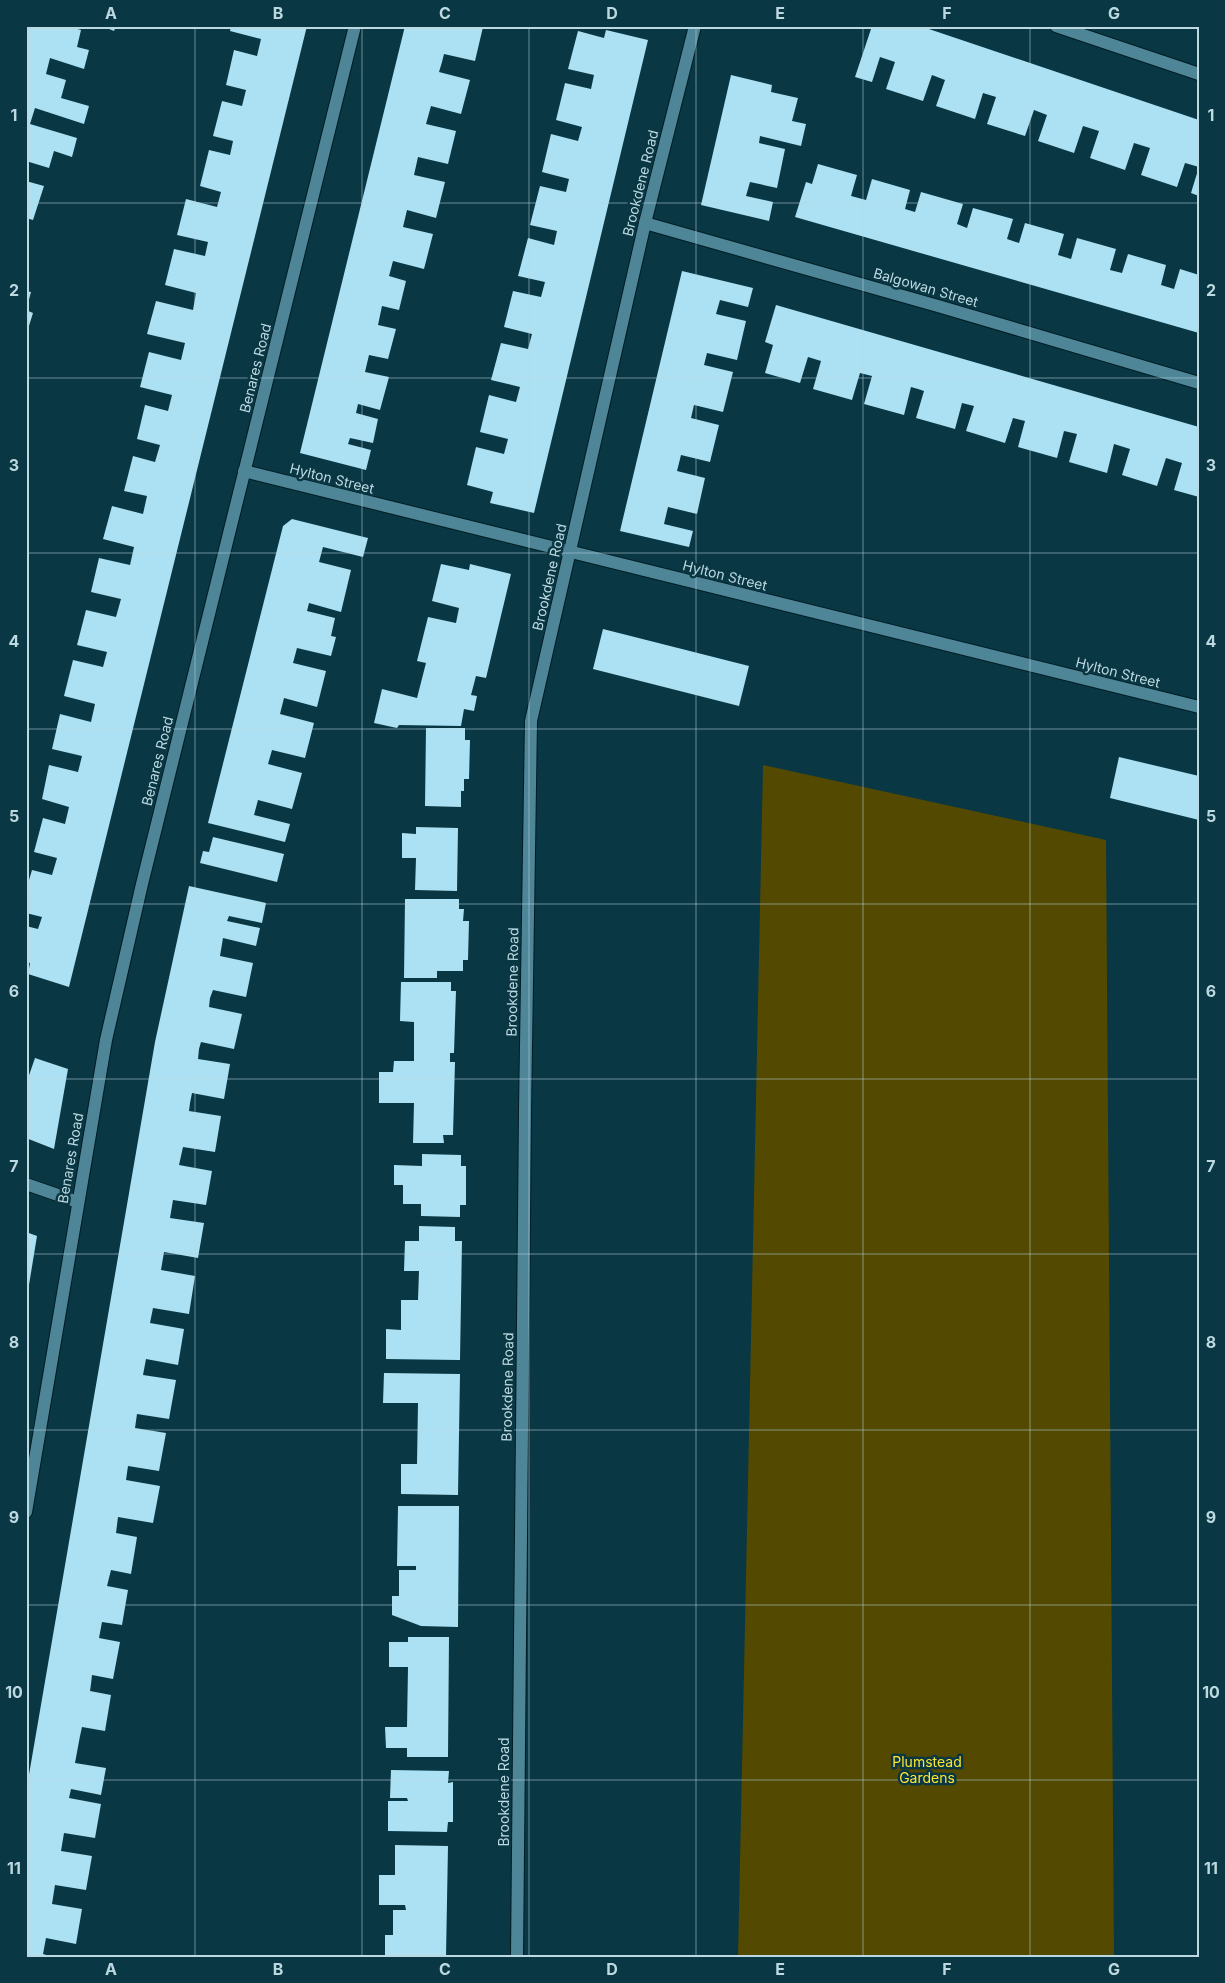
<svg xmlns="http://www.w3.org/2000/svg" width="1225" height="1983" font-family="Inter,sans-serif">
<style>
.green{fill:#534900}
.building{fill:#ace1f3}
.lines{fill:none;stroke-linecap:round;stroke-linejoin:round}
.minor-casing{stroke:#001d25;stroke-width:14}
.minor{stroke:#4e8597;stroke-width:12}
.grid{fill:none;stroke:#bcd8e1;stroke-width:1;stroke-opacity:0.55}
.labels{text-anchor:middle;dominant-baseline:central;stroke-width:5;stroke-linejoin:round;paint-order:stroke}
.street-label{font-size:14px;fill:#bcd8e1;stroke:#093743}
.park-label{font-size:14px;fill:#fee532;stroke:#093743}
.neatline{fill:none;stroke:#bcd8e1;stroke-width:2}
.grid-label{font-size:16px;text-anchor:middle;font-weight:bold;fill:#bcd8e1}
</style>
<rect width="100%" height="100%" fill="#093743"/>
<!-- green -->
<path class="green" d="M 763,765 L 1106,840 L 1114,1957 L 738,1957 Z"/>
<!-- building -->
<g class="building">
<path d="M 26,26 L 67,26 L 81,30 L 77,47 L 89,50 L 84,69 L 50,58 L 46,74 L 66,80 L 61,98 L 89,106 L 84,124 L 35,108 L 30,124 L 77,138 L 72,157 L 54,151 L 49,168 L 26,161 Z"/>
<path d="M 102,26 L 116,26 L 114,31 Z"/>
<path d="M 231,26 L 307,26 L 69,987 L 28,974 L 30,963 L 26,962 L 26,926 L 38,929 L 42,917 L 26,913 L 26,890 L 32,870 L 52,875 L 57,858 L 34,852 L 43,818 L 65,824 L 69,807 L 42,799 L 49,765 L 78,772 L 82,756 L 52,749 L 60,714 L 91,722 L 95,704 L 64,696 L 73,660 L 103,667 L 107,652 L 77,645 L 86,610 L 116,617 L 121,599 L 91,592 L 99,558 L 130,565 L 134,547 L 103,539 L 112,506 L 143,514 L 147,496 L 124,491 L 133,456 L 155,462 L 160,445 L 137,439 L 145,405 L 168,411 L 172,395 L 140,387 L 149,352 L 181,360 L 185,343 L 147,334 L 156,301 L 193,310 L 196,293 L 165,285 L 174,249 L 205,256 L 208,242 L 177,235 L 186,199 L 217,207 L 221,192 L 200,186 L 209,150 L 230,155 L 233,141 L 213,136 L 222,101 L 242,106 L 246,90 L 226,85 L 234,50 L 257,56 L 261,39 L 230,31 Z"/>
<path d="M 405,26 L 483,27 L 475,61 L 444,54 L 442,62 L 439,72 L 470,80 L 461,114 L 431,106 L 426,124 L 456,131 L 448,164 L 418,157 L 414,175 L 445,182 L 436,218 L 407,210 L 403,227 L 433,234 L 424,269 L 393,261 L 389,276 L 406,281 L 399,310 L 382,306 L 378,325 L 396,329 L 388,359 L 369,355 L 365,372 L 389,377 L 380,410 L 358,404 L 356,413 L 378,419 L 373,443 L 350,438 L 348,444 L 371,450 L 366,470 L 300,453 Z"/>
<path d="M 872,26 L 920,26 L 1199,120 L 1199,167 L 1185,163 L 1177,187 L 1141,175 L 1150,148 L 1134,143 L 1125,170 L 1090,158 L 1099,131 L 1083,126 L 1074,153 L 1038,141 L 1047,115 L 1034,110 L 1025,136 L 987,124 L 996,97 L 983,93 L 975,119 L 936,106 L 945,80 L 932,75 L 923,101 L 886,89 L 895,62 L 880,57 L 872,82 L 855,77 Z"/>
<path d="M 606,30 L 648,40 L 534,513 L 490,503 L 493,492 L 467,485 L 476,447 L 504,454 L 508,439 L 480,432 L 489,395 L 516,402 L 520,387 L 491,380 L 501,343 L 528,349 L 532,334 L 504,327 L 513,291 L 541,297 L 545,282 L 518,276 L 528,238 L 554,245 L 557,231 L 530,225 L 540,186 L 566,192 L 569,179 L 542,172 L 551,134 L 578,141 L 582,127 L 556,120 L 565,83 L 591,89 L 594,75 L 568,69 L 578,31 L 604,38 Z"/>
<path d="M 731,75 L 772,85 L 771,92 L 798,98 L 792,121 L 806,124 L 801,146 L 760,136 L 759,143 L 785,149 L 777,188 L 750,182 L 746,196 L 773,202 L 769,221 L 701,205 Z"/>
<path d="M 818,164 L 857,175 L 851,196 L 866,200 L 872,179 L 910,190 L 905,209 L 915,212 L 921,192 L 963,204 L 957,224 L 967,228 L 973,208 L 1013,219 L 1007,239 L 1019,243 L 1025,223 L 1064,234 L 1058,255 L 1071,259 L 1077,238 L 1116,249 L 1110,270 L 1122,273 L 1128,254 L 1166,265 L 1161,285 L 1174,289 L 1180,269 L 1199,275 L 1199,333 L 795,217 L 806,182 L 812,184 Z"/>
<path d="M 1198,170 L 1199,170 L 1199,196 L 1191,193 Z"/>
<path d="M 26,181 L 44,186 L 33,220 L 26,218 Z"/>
<path d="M 682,271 L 753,288 L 748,307 L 720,300 L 716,314 L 746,321 L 737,360 L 707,353 L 704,365 L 733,372 L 723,412 L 694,405 L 691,418 L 719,425 L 710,462 L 681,455 L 677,471 L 705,478 L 697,514 L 668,507 L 664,524 L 693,531 L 689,547 L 620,531 Z"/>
<path d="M 26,291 L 31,292 L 27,307 L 26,307 Z"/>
<path d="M 776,305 L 1199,427 L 1199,497 L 1174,490 L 1182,463 L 1166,458 L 1157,486 L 1122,475 L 1130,449 L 1114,444 L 1107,473 L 1069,462 L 1077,434 L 1064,431 L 1057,458 L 1018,447 L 1025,421 L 1013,418 L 1005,443 L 966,431 L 974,406 L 962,403 L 955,429 L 916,418 L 924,391 L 918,389 L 911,387 L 904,415 L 864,404 L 872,376 L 860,373 L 852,400 L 813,389 L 821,361 L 808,357 L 800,383 L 765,373 L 773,345 L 765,342 Z"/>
<path d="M 26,310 L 33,313 L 28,329 L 26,328 Z"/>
<path d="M 292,519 L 368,538 L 363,557 L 323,547 L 319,562 L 351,570 L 341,612 L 309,603 L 307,611 L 335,618 L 331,636 L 336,637 L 331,656 L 297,648 L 293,663 L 326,671 L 317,707 L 284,698 L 280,714 L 314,723 L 305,758 L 272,750 L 268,764 L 302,773 L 292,809 L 258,800 L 254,815 L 290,824 L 285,842 L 208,823 L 283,526 Z"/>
<path d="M 441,564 L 469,570 L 470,564 L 511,574 L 486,678 L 476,676 L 471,695 L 477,696 L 474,711 L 464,709 L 461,726 L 399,725 L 397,728 L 374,723 L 382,689 L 417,698 L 426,663 L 417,661 L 428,617 L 456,623 L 459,608 L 432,601 Z"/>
<path d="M 603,629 L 749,666 L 739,706 L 593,669 Z"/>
<path d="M 426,728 L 465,728 L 465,740 L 470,740 L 469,779 L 464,779 L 464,791 L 461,791 L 461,807 L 425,806 Z"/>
<path d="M 1119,757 L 1199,776 L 1199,820 L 1110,798 Z"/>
<path d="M 416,827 L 458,828 L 457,891 L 415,890 L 416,858 L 402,858 L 402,833 L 416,834 Z"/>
<path d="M 213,837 L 284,854 L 277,882 L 200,863 L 203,851 L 209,852 Z"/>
<path d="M 189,886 L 266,903 L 262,923 L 229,916 L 227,921 L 260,928 L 256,946 L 223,938 L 220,956 L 253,963 L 246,997 L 213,990 L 210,998 L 209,1007 L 242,1014 L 234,1049 L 201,1042 L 199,1049 L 198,1059 L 230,1064 L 224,1099 L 192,1093 L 190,1103 L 189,1111 L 221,1116 L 215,1152 L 183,1147 L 179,1165 L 212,1171 L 206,1205 L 173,1200 L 170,1218 L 204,1223 L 198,1258 L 164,1252 L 161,1270 L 195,1276 L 189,1314 L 153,1308 L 150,1323 L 184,1329 L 178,1365 L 146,1359 L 143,1375 L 176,1380 L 169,1419 L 137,1414 L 135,1428 L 166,1433 L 159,1471 L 128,1466 L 126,1480 L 160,1486 L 153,1523 L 118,1517 L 116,1533 L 137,1537 L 131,1574 L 111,1570 L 107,1586 L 128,1590 L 122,1625 L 102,1622 L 99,1638 L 120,1642 L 113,1679 L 92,1675 L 91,1684 L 90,1691 L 111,1695 L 105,1731 L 82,1727 L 80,1736 L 75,1763 L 106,1768 L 101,1795 L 71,1789 L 69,1798 L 101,1804 L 95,1838 L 64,1833 L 61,1851 L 92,1856 L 86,1890 L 55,1885 L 52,1904 L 82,1909 L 76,1944 L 46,1938 L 43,1954 L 53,1957 L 26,1957 L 26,1792 L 155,1042 Z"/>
<path d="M 405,899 L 459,899 L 459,909 L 464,909 L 463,921 L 469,921 L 468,960 L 463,960 L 463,971 L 437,971 L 437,978 L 404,978 Z"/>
<path d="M 401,982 L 451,982 L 451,991 L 456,991 L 454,1053 L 450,1053 L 450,1062 L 455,1062 L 453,1135 L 443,1135 L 444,1143 L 413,1143 L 414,1103 L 379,1103 L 379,1072 L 393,1072 L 394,1061 L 414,1061 L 414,1022 L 400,1021 Z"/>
<path d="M 35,1058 L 68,1069 L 54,1149 L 26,1138 L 26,1084 Z"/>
<path d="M 422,1154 L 461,1155 L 461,1166 L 466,1166 L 466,1205 L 460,1205 L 460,1217 L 421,1216 L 421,1204 L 403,1204 L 403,1185 L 394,1185 L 394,1165 L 422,1166 Z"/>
<path d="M 419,1226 L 455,1227 L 455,1241 L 462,1241 L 460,1360 L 386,1359 L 386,1329 L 401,1330 L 401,1300 L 418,1300 L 419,1271 L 404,1271 L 405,1241 L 419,1241 Z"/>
<path d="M 26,1232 L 37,1236 L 27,1297 L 26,1297 Z"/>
<path d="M 384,1373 L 460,1374 L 458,1495 L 401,1494 L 401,1464 L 417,1464 L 418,1403 L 383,1403 Z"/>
<path d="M 398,1506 L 459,1506 L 458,1627 L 421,1626 L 392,1615 L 392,1596 L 399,1596 L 399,1570 L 416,1570 L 416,1566 L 397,1566 Z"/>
<path d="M 408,1637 L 449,1637 L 448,1757 L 407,1757 L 407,1748 L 386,1748 L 385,1727 L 407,1727 L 408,1667 L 389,1667 L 389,1642 L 408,1642 Z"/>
<path d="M 391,1770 L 449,1771 L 448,1783 L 453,1782 L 453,1822 L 448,1822 L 447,1832 L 388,1831 L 388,1801 L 408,1801 L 407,1798 L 390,1798 Z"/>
<path d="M 395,1845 L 448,1846 L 446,1957 L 385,1957 L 385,1935 L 393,1935 L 393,1910 L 406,1910 L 405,1905 L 379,1905 L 379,1875 L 395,1875 Z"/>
</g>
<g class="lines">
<!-- minor casing -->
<g class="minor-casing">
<g id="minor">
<path d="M 1056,26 L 1199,74"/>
<path d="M 645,223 L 938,306 L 1199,383"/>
<path d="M 244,471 L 1199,707"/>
<path d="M 26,1184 L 78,1202"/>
<path d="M 26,1512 L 106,1040 L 142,884 L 355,26"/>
<path d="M 517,1957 L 525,1111 L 531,721 L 645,223 L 695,26"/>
</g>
</g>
<!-- minor -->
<use href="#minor" class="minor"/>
</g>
<!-- grid -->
<path class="grid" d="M 195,26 L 195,1957M 362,26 L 362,1957M 529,26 L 529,1957M 696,26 L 696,1957M 863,26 L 863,1957M 1030,26 L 1030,1957M 26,203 L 1199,203M 26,378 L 1199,378M 26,553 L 1199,553M 26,729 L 1199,729M 26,904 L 1199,904M 26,1079 L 1199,1079M 26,1254 L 1199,1254M 26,1430 L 1199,1430M 26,1605 L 1199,1605M 26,1780 L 1199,1780"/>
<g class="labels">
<!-- street labels -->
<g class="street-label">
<text transform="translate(640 183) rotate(-76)">Brookdene Road</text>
<text transform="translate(926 287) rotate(16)">Balgowan Street</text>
<text transform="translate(255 368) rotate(-76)">Benares Road</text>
<text transform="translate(332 478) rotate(14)">Hylton Street</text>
<text transform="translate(725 575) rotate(14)">Hylton Street</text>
<text transform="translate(549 577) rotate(-77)">Brookdene Road</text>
<text transform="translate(1118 672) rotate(14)">Hylton Street</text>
<text transform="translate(157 761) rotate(-76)">Benares Road</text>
<text transform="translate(512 982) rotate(-89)">Brookdene Road</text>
<text transform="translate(70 1158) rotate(-80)">Benares Road</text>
<text transform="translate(507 1387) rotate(-89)">Brookdene Road</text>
<text transform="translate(503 1792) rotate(-90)">Brookdene Road</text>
</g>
<!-- park labels -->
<g class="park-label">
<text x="927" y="1761">Plumstead<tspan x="927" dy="16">Gardens</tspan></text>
</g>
</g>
<!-- border -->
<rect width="1225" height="1983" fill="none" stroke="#093743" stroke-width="55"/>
<rect x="28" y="28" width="1170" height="1928" class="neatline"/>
<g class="grid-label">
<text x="111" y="19">A</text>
<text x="278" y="19">B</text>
<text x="445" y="19">C</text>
<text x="612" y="19">D</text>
<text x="780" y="19">E</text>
<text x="947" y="19">F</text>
<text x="1114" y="19">G</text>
<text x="14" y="121">1</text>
<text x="1211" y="121">1</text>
<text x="14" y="296">2</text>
<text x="1211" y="296">2</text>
<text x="14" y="471">3</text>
<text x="1211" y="471">3</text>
<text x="14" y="647">4</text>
<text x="1211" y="647">4</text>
<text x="14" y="822">5</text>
<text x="1211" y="822">5</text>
<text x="14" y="997">6</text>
<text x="1211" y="997">6</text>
<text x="14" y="1172">7</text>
<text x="1211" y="1172">7</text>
<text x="14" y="1348">8</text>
<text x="1211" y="1348">8</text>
<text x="14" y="1523">9</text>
<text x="1211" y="1523">9</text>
<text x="14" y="1698">10</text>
<text x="1211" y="1698">10</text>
<text x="14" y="1874">11</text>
<text x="1211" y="1874">11</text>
<text x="111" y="1975">A</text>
<text x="278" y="1975">B</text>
<text x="445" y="1975">C</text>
<text x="612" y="1975">D</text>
<text x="780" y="1975">E</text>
<text x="947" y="1975">F</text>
<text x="1114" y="1975">G</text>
</g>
</svg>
